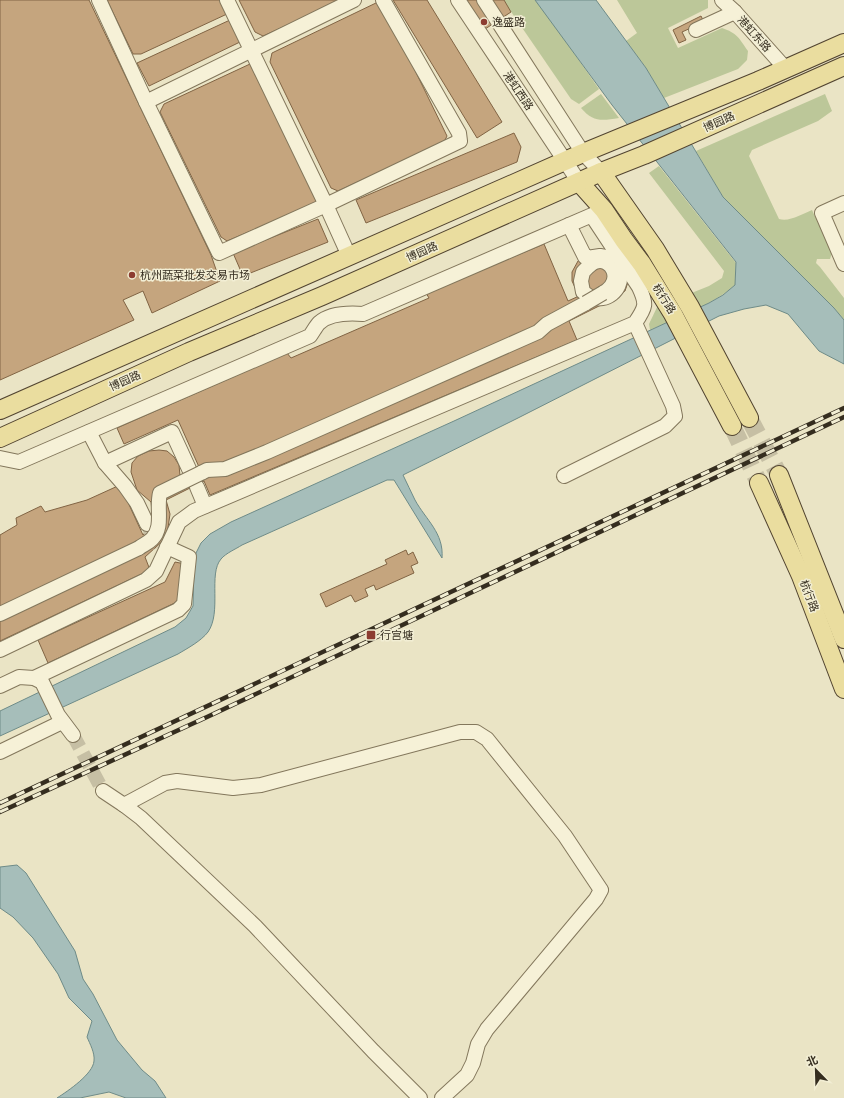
<svg xmlns="http://www.w3.org/2000/svg" width="844" height="1098" font-family="'Source Serif 4','Noto Sans SC',serif">
<style>
.green{fill:#bcc799}
.water{fill:#a6beba;stroke:#6e8b88}
.building{fill:#c5a57e;stroke:#816444}
.lines{fill:none;stroke-linecap:round;stroke-linejoin:round}
.minor-tunnel{stroke:#c6bfa4;stroke-width:14;stroke-dasharray:14 7;stroke-linecap:butt}
.major-tunnel{stroke:#c6bfa4;stroke-width:18;stroke-dasharray:18 9;stroke-linecap:butt}
.minor-casing{stroke:#83775c;stroke-width:16}
.major-casing{stroke:#524430;stroke-width:20}
.minor{stroke:#f6f1d7;stroke-width:14}
.major{stroke:#eadd9f;stroke-width:18}
.rail-casing{stroke:#352d1f;stroke-width:4.5}
.rail{stroke:#f2eed4;stroke-width:3;stroke-dasharray:9;stroke-linecap:butt}
.minor-bridge-casing{stroke:#83775c;stroke-width:16;stroke-linecap:butt}
.minor-bridge{stroke:#f6f1d7;stroke-width:14}
.poi-dot{fill:#8d3d31;stroke:#f2eed4;stroke-width:1.5}
.labels{text-anchor:middle;dominant-baseline:central;stroke-width:3;stroke-linejoin:round;paint-order:stroke}
.poi-label{font-size:11px;fill:#352d1f;stroke:#f2eed4;text-anchor:start}
.street-label{font-size:11px;fill:#352d1f;stroke:#f2eed4}
</style>
<rect width="100%" height="100%" fill="#eae4c5"/>
<!-- green -->
<g class="green">
<path d="M 503,0 L 537,0 L 599,89 L 579,104 L 571,99 Z"/>
<path d="M 617,0 L 708,0 L 708,8 L 668,28 L 678,48 L 722,28 C 737,33 739,38 748,51 L 747,60 L 738,69 L 664,98 L 646,68 L 626,41 L 637,33 Z"/>
<path d="M 601,94 L 619,118 C 601,121 593,122 581,108 Z"/>
<path d="M 825,94 L 832,111 L 818,121 L 752,150 L 749,156 L 779,219 C 790,222 802,214 812,210 L 832,253 L 830,259 L 817,259 L 816,263 L 820,267 L 844,298 L 844,320 L 834,308 L 723,197 L 696,151 Z"/>
<path d="M 659,166 L 736,263 L 735,285 C 711,306 679,317 650,330 L 649,324 L 660,301 L 679,298 L 709,286 L 722,278 L 724,271 L 649,173 Z"/>
</g>
<!-- water -->
<g class="water">
<path d="M 535,0 L 596,0 L 646,68 L 723,197 L 834,308 L 844,320 L 844,364 L 819,351 L 788,314 L 766,305 L 744,309 L 719,316 L 516,419 L 403,475 C 407,483 411,492 415,500 C 426,520 444,533 442,558 L 394,480 L 387,480 L 242,545 C 236,549 226,553 221,559 C 208,574 222,612 208,632 C 201,641 188,648 178,654 L 0,736 L 0,711 L 175,627 L 186,618 L 193,606 L 194,564 L 196,553 L 201,543 L 210,534 L 231,522 L 454,421 L 709,303 L 723,295 L 735,285 L 736,262 L 612,105 Z"/>
<path d="M 17,865 L 26,873 L 75,951 L 83,979 L 93,994 L 117,1040 L 142,1070 L 155,1081 L 166,1098 L 126,1098 L 109,1092 L 80,1098 L 57,1098 C 68,1091 93,1074 94,1061 C 95,1053 90,1044 87,1037 L 92,1021 L 69,998 L 58,974 L 33,938 L 13,917 L 0,908 L 0,867 Z"/>
</g>
<!-- building -->
<g class="building">
<path d="M 0,0 L 89,0 L 211,255 L 220,281 L 152,313 L 143,291 L 123,300 L 134,320 L 0,380 Z"/>
<path d="M 107,0 L 220,0 L 227,14 L 141,54 L 133,54 Z"/>
<path d="M 239,0 L 343,0 L 263,36 L 255,32 Z"/>
<path d="M 393,0 L 427,0 L 502,122 L 477,138 Z"/>
<path d="M 462,0 L 504,0 L 511,12 L 479,33 Z"/>
<path d="M 378,2 L 384,7 L 447,136 L 444,142 L 338,191 L 331,188 L 270,62 L 272,53 Z"/>
<path d="M 701,16 L 704,22 L 682,32 L 686,40 L 679,43 L 673,30 Z"/>
<path d="M 230,20 L 240,42 L 149,86 L 137,63 Z"/>
<path d="M 250,64 L 319,195 L 317,203 L 227,241 L 221,237 L 160,112 L 164,104 Z"/>
<path d="M 514,133 L 521,147 L 517,162 L 366,223 L 356,200 Z"/>
<path d="M 318,219 L 328,242 L 243,276 L 233,253 Z"/>
<path d="M 544,244 L 568,301 L 579,296 L 572,281 L 572,272 L 578,261 L 595,251 L 629,279 L 625,291 L 609,301 L 569,321 L 577,340 L 210,495 L 204,481 L 166,500 L 170,514 L 168,528 L 165,539 L 145,557 L 150,570 L 0,641 L 0,535 L 17,525 L 16,518 L 41,506 L 45,512 L 87,500 L 120,485 L 143,535 L 153,522 L 151,502 L 137,490 L 131,472 L 132,463 L 138,456 L 149,451 L 159,450 L 167,451 L 174,457 L 179,465 L 180,476 L 199,467 L 178,420 L 124,444 L 117,428 L 287,353 L 291,358 L 429,298 L 426,293 Z"/>
<path d="M 406,550 L 408,555 L 413,552 L 418,563 L 411,566 L 414,573 L 376,590 L 374,585 L 365,589 L 368,596 L 355,602 L 351,595 L 326,607 L 320,594 L 387,564 L 385,560 Z"/>
<path d="M 175,562 L 185,564 L 181,600 L 48,663 L 38,640 L 165,582 Z"/>
</g>
<g class="lines">
<!-- minor-tunnel -->
<g class="minor-tunnel">
<path d="M 149,528 L 159,547"/>
<path d="M 73,735 L 103,791"/>
</g>
<!-- major-tunnel -->
<g class="major-tunnel">
<path d="M 749,418 L 779,475"/>
<path d="M 732,426 L 759,483"/>
</g>
<!-- minor casing -->
<g class="minor-casing">
<g id="minor">
<path d="M 99,0 L 146,102 L 219,253 L 326,205 L 460,141 L 459,133 L 383,0"/>
<path d="M 227,0 L 326,205 L 349,256"/>
<path d="M 458,0 L 579,182"/>
<path d="M 484,0 L 583,153 L 601,172"/>
<path d="M 722,0 L 735,12 L 785,68"/>
<path d="M 696,30 L 735,12"/>
<path d="M 146,102 L 354,0"/>
<path d="M 844,203 L 822,213 L 844,264"/>
<path d="M 569,225 L 585,257 L 587,258 L 600,256 L 612,258 C 615,263 620,269 620,275 C 622,290 606,303 591,297 C 588,296 585,293 583,292 L 581,281 L 583,272 C 586,269 590,264 595,262 C 611,256 625,280 603,293"/>
<path d="M 89,432 L 105,463 L 125,486 L 137,503 L 147,524"/>
<path d="M 0,458 L 19,462 L 310,336 C 313,332 316,326 319,323 C 330,313 350,313 363,314 L 599,212"/>
<path d="M 105,463 L 172,432 L 189,469"/>
<path d="M 201,473 L 207,470 L 225,469 L 267,452 L 538,332 L 547,324 L 586,303"/>
<path d="M 564,476 L 665,426 L 675,416 L 673,406 L 635,323"/>
<path d="M 197,487 L 205,506"/>
<path d="M 0,614 L 139,548"/>
<path d="M 0,650 L 146,580 L 156,571 L 179,522 L 194,511 L 635,323 C 646,307 647,304 639,287 L 592,216"/>
<path d="M 34,678 L 178,610 L 184,604 L 189,557 L 167,547"/>
<path d="M 0,686 L 19,677 L 34,678 L 42,682 L 58,715 L 73,735"/>
<path d="M 0,752 L 62,722"/>
<path d="M 103,791 L 124,805 L 165,783 L 177,781 L 233,788 L 261,785 L 460,732 L 476,732 L 487,739 L 565,836 L 601,890 L 596,899 L 487,1029 L 478,1044 L 473,1063 L 467,1075 L 442,1098"/>
<path d="M 124,805 L 141,818 L 255,926 L 373,1051 L 420,1098"/>
</g>
</g>
<!-- major casing -->
<g class="major-casing">
<g id="major">
<path d="M 601,172 L 655,249 L 690,307 L 749,418"/>
<path d="M 579,182 L 604,210 L 624,240 L 642,264 L 673,314 L 732,426"/>
<path d="M 0,410 L 583,153 L 758,81 L 844,43"/>
<path d="M 0,438 L 189,352 L 322,296 L 601,172 L 644,155 L 844,66"/>
<path d="M 779,475 L 844,639"/>
<path d="M 759,483 L 801,576 L 844,689"/>
</g>
</g>
<!-- minor -->
<use href="#minor" class="minor"/>
<!-- major -->
<use href="#major" class="major"/>
<!-- rail casing -->
<g class="rail-casing">
<g id="rail">
<path d="M 0,803 L 844,408"/>
<path d="M 0,812 L 207,717 L 844,417"/>
</g>
</g>
<!-- rail -->
<use href="#rail" class="rail"/>
<!-- minor-bridge casing -->
<g class="minor-bridge-casing">
<g id="minor-bridge">
<path d="M 586,303 L 603,293"/>
<path d="M 139,548 C 143,545 148,543 152,539 C 164,527 156,508 160,493 L 201,473"/>
</g>
</g>
<!-- minor-bridge -->
<use href="#minor-bridge" class="minor-bridge"/>
</g>
<!-- markers -->
<g class="poi-dot">
<circle cx="484" cy="22" r="4"/>
<circle cx="132" cy="275" r="4"/>
<rect x="366" y="630" width="10" height="10" rx="2"/>
</g>
<g class="labels">
<!-- poi labels -->
<g class="poi-label">
<text x="492" y="22">逸盛路</text>
<text x="140" y="275">杭州蔬菜批发交易市场</text>
<text x="380" y="635">行宫塘</text>
</g>
<!-- street labels -->
<g class="street-label">
<text transform="translate(754 34) rotate(48)">港虹东路</text>
<text transform="translate(518 91) rotate(56)">港虹西路</text>
<text transform="translate(719 122) rotate(-24)">博园路</text>
<text transform="translate(422 252) rotate(-24)">博园路</text>
<text transform="translate(664 299) rotate(58)">杭行路</text>
<text transform="translate(125 381) rotate(-24)">博园路</text>
<text transform="translate(809 596) rotate(69)">杭行路</text>
</g>
</g>
<!-- north arrow -->
<g transform="translate(816 1070) rotate(337)" stroke="#f2eed4" stroke-width="3" paint-order="stroke">
<path d="M0-3L7 15L0 10L-7 15Z" fill="#352d1f"/>
<text y="-6" font-size="11" font-weight="bold" text-anchor="middle" fill="#352d1f">北</text>
</g>
</svg>
